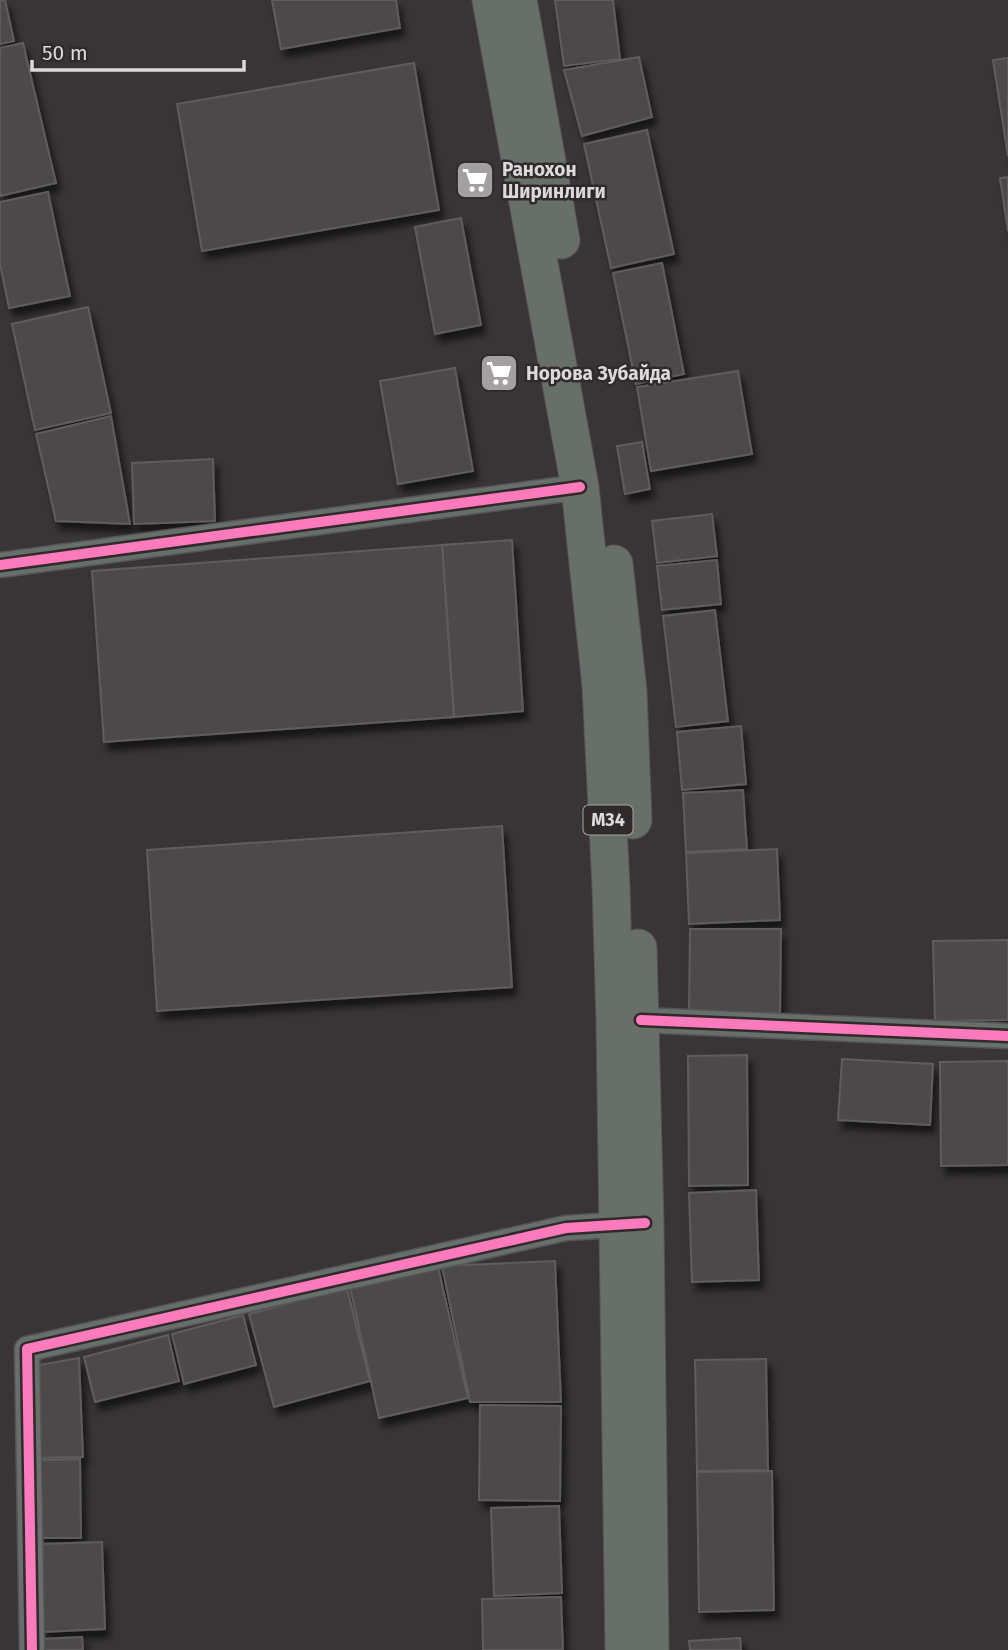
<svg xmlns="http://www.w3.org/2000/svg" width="1008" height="1650" font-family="'Fira Sans',sans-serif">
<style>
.building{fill:#4e4a4b;stroke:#5f5c5d;stroke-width:2;filter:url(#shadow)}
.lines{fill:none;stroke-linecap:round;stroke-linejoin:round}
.minor-casing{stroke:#565354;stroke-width:27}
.primary-casing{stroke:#565354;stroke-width:39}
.minor{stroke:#666f69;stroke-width:24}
.primary{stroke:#676f69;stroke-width:37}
.cycleway-casing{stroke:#302a2b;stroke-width:15}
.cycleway{stroke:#fd7abc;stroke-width:10}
.labels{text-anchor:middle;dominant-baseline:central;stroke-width:5;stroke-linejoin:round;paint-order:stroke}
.shield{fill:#302a2b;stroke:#a9a4a6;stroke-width:2}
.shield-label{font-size:18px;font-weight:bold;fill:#ddd9da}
.poi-label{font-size:19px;font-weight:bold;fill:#ddd9da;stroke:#302a2b;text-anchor:start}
</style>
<defs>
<filter id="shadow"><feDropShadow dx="4.5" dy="8" stdDeviation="3.5" flood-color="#0009"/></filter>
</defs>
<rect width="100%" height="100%" fill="#393536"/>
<!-- building -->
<g class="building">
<path d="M 0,0 L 5,0 L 14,41 L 0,44 Z"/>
<path d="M 272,0 L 396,0 L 400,28 L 281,49 Z"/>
<path d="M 555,0 L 613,0 L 620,59 L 564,66 Z"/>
<path d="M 23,43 L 56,183 L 0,196 L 0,48 Z"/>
<path d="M 639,57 L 652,117 L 582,136 L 564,70 Z"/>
<path d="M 1008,58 L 1008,156 L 993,60 Z"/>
<path d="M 414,63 L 439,210 L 202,251 L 177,104 Z"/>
<path d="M 647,130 L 674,254 L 611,268 L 584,144 Z"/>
<path d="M 1008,177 L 1008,231 L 1000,178 Z"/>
<path d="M 48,192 L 70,296 L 9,308 L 0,264 L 0,202 Z"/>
<path d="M 461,218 L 481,325 L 435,334 L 415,227 Z"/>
<path d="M 662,263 L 684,374 L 636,384 L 613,273 Z"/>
<path d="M 88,307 L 111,413 L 35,430 L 12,324 Z"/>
<path d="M 455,368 L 473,471 L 398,484 L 380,381 Z"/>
<path d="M 738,371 L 752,454 L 651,471 L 637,387 Z"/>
<path d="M 111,416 L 130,524 L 56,521 L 36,434 Z"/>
<path d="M 642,442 L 650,489 L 625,494 L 617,446 Z"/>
<path d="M 213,459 L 215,521 L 134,524 L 132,463 Z"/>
<path d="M 712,514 L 717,556 L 657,563 L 652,521 Z"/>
<path d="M 512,540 L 523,711 L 454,717 L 442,545 Z"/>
<path d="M 442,545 L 454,717 L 104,742 L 92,571 Z"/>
<path d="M 717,560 L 721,604 L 662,610 L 657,566 Z"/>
<path d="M 715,610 L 728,721 L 676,727 L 663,616 Z"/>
<path d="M 741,726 L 746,784 L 682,790 L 677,732 Z"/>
<path d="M 743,790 L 747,849 L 686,852 L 683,793 Z"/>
<path d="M 502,826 L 512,987 L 157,1011 L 147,850 Z"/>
<path d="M 777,849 L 780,920 L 689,924 L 686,853 Z"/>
<path d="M 690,929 L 781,929 L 780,1013 L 689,1012 Z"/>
<path d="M 1008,940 L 1008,1020 L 935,1021 L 933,941 Z"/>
<path d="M 747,1055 L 748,1185 L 689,1186 L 688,1056 Z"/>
<path d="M 842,1059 L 933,1064 L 930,1125 L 838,1120 Z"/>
<path d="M 1008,1061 L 1008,1165 L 941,1166 L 940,1062 Z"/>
<path d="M 756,1190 L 759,1280 L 692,1282 L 689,1193 Z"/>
<path d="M 555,1261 L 561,1402 L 470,1402 L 442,1266 Z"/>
<path d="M 438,1267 L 468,1398 L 379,1418 L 350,1287 Z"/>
<path d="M 347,1288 L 370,1381 L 274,1407 L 249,1314 Z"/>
<path d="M 243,1315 L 256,1365 L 184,1384 L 172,1334 Z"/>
<path d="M 168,1335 L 179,1381 L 95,1402 L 84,1357 Z"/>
<path d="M 79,1358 L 83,1457 L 37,1458 L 34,1366 Z"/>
<path d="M 766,1359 L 768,1470 L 697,1471 L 695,1360 Z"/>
<path d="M 480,1405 L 561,1406 L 560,1501 L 479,1500 Z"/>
<path d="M 80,1459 L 81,1538 L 39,1538 L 37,1460 Z"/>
<path d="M 772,1471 L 774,1610 L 699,1612 L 697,1472 Z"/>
<path d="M 559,1506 L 562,1593 L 494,1596 L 491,1508 Z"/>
<path d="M 102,1542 L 105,1629 L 43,1632 L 40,1544 Z"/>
<path d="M 561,1597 L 563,1650 L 483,1650 L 482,1599 Z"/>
<path d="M 82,1637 L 83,1650 L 42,1650 L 41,1639 Z"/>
<path d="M 740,1638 L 741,1650 L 690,1650 L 689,1641 Z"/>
</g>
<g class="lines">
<!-- minor casing -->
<g class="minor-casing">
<g id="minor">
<path d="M 0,565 L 580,487"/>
<path d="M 641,1020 L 1008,1036"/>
<path d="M 32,1650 L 27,1349 L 566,1228 L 632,1224"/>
</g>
</g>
<!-- primary casing -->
<g class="primary-casing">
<g id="primary">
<path d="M 491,0 L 580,487 L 601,686 L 611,887 L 615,1021 L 624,1650"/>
<path d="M 518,0 L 561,240"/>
<path d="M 614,564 L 628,691 L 633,820"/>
<path d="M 638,948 L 645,1223 L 650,1650"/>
</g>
</g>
<!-- minor -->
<use href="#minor" class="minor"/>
<!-- primary -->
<use href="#primary" class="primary"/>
<!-- cycleway casing -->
<g class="cycleway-casing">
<g id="cycleway">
<path d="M 0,565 L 580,487"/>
<path d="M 641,1020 L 1008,1036"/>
<path d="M 32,1650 L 27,1349 L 566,1228 L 645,1223"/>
</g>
</g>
<!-- cycleway -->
<use href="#cycleway" class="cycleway"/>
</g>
<!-- icons -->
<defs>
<g id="supermarket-square" transform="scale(2.0125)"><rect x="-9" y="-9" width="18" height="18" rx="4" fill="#a4a0a1" stroke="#302a2b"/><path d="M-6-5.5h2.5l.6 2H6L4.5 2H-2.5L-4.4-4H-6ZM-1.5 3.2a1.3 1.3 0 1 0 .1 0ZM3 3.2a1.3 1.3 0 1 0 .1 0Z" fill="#fff"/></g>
</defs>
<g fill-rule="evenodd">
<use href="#supermarket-square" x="475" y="180"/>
<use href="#supermarket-square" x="499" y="373"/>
</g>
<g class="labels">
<!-- shield labels -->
<rect class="shield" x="583.5" y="805.5" width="49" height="29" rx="5"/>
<g class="shield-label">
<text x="608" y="820">M34</text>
</g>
<!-- poi labels -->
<g class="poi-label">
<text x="502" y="169">Ранохон<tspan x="502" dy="22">Ширинлиги</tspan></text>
<text x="526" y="373">Норова Зубайда</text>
</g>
</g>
<!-- scale -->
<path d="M32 60v10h212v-10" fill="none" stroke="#ddd9da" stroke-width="3.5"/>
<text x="42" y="60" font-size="21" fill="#ddd9da" stroke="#302a2b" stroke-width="5" paint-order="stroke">50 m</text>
</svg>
